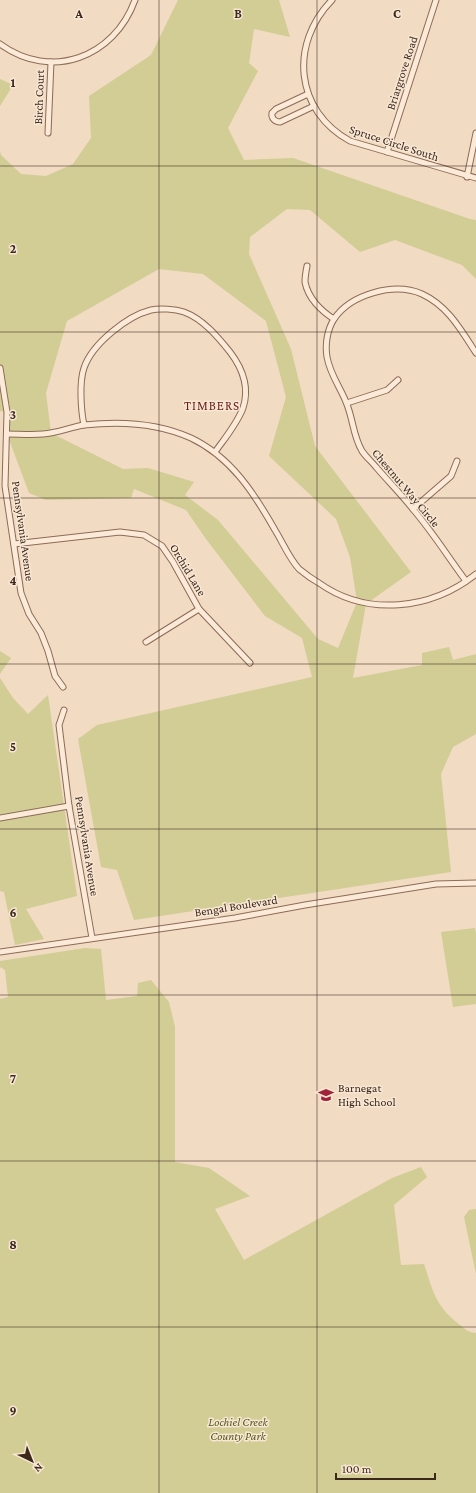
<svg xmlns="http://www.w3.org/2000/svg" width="476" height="1493" font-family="'Crimson Pro',serif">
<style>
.green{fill:#d1cd95;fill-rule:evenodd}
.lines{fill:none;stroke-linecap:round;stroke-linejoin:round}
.street-casing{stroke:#8d6b58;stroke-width:7}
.street{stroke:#fbead7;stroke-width:5}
.grid{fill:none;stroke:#3c271d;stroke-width:1;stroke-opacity:0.55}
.labels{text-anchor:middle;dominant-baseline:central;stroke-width:3;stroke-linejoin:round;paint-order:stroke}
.street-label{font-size:12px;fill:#3c271d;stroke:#f8e7d3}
.poi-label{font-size:12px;fill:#3c271d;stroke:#f8e7d3;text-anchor:start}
.park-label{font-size:12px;font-style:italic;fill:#555a22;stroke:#f8e7d3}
.neighbourhood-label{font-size:13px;letter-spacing:1px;fill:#6c1c19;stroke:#f8e7d3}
.grid-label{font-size:13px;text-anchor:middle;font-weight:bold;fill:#3c271d;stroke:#f8e7d3;stroke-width:3;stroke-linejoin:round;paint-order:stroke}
</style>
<rect width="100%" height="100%" fill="#f1dbc2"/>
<!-- green -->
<g class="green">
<path d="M 178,0 L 279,0 L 290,37 L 254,29 L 249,63 L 258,71 L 228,128 L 244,160 L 293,158 L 470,219 L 476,220 L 476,279 L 462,265 L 395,240 L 360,252 L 310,210 L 287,209 L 250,237 L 249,254 L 291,349 L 315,446 L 411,572 L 366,604 L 353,678 L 422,665 L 422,653 L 449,647 L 453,660 L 476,654 L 476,734 L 453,747 L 441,774 L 451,872 L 134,920 L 117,870 L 101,867 L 78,739 L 97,725 L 312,677 L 302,638 L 265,616 L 206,539 L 186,510 L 134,489 L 131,498 L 46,500 L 29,493 L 7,434 L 7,412 L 0,411 L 0,151 L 1,155 L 21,174 L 46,176 L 73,164 L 91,138 L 89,96 L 151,55 ZM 159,269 L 203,274 L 266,321 L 286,397 L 269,456 L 336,519 L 350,557 L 357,602 L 338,648 L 318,639 L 218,520 L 185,495 L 194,482 L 148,468 L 123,469 L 51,433 L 46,393 L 67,321 Z"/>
<path d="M 0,79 L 11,84 L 10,90 L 0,106 Z"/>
<path d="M 0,651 L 11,658 L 0,674 Z"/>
<path d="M 0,678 L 13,698 L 28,714 L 48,695 L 77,896 L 26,909 L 44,939 L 15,945 L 4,892 L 0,891 Z"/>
<path d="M 475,928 L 476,934 L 476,1004 L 453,1007 L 441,932 Z"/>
<path d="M 85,948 L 101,949 L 106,1000 L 137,996 L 138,983 L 151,980 L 169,1002 L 175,1027 L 175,1162 L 209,1168 L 250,1196 L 215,1209 L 244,1260 L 392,1178 L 421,1167 L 427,1177 L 394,1205 L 401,1265 L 424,1264 C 433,1291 435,1306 460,1325 C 465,1329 469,1333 476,1333 L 476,1493 L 0,1493 L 0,999 L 8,997 L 5,970 L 0,967 L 0,961 Z"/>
<path d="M 476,1209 L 476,1274 L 464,1217 L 469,1210 Z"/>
</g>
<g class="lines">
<!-- street casing -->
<g class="street-casing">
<g id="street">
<path d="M 332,0 C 289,44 295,111 350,141 L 476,178"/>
<path d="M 0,44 C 51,81 114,58 135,0"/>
<path d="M 308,94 L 276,109 L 272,113 C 271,118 275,122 280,122 L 314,106"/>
<path d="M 48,133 L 51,62"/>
<path d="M 387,152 L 436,0"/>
<path d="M 467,177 L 476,133"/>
<path d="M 307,266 C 306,271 305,277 305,282 C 308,298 321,311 334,319"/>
<path d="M 0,368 L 7,412 L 5,486 L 21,593 L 29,614 L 41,633 L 48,651 L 55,676 L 63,687"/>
<path d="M 347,403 L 387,390 L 398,380"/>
<path d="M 84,425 C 81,411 79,382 84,368 C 92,344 127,316 151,310 C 160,308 175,309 184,312 C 203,319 218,337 230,352 C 243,369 250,387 243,408 C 237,424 225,438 215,452"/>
<path d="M 7,434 C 19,434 31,435 43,434 C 57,433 71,427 84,425 C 120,421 158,423 191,438 C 231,457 254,493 275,530 C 283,543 289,558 299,569 C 305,574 312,579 319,583 C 367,617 431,610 476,574"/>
<path d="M 413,509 L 451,476 L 457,461"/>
<path d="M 14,544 L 120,532 L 144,535 L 162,546 L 173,562 L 199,609 L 250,663"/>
<path d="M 466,581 C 448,557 432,531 412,508 C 401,494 388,481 376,467 C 372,462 366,457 362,451 C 353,436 353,418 346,402 C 340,387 330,374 327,357 C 325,345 327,330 334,319 C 351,294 394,282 422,294 C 448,306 461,330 476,353"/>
<path d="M 146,642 L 199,609"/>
<path d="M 64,710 L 59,725 L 69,806 L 92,938"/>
<path d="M 0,818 L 69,806"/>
<path d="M 0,952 L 235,918 L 305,905 L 436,884 L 476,883"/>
</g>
</g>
<!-- street -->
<use href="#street" class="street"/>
</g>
<!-- grid -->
<path class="grid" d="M 159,0 L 159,1493M 317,0 L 317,1493M 0,166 L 476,166M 0,332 L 476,332M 0,498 L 476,498M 0,664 L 476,664M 0,829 L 476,829M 0,995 L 476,995M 0,1161 L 476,1161M 0,1327 L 476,1327"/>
<!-- icons -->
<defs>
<g id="school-bare" transform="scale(1.2)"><path d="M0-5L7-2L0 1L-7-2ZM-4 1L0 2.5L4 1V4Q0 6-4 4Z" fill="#a12339" stroke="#f8e7d3" stroke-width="2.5" paint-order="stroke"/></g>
</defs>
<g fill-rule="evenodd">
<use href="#school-bare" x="326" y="1095"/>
</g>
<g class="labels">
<!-- street labels -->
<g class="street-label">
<text transform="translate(402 73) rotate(-72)">Briargrove Road</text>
<text transform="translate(39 97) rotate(-88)">Birch Court</text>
<text transform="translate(394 143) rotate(18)">Spruce Circle South</text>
<text transform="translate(406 488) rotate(50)">Chestnut Way Circle</text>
<text transform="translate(23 531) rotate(82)">Pennsylvania Avenue</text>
<text transform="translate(188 570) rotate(59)">Orchid Lane</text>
<text transform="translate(87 846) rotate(81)">Pennsylvania Avenue</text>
<text transform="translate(236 906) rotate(-9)">Bengal Boulevard</text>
</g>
<!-- poi labels -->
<g class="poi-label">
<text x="338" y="1088">Barnegat<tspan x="338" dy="14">High School</tspan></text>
</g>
<!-- park labels -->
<g class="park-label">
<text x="238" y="1422">Lochiel Creek<tspan x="238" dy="14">County Park</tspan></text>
</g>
<!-- neighbourhood labels -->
<g class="neighbourhood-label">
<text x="212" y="405">TIMBERS</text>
</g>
</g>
<g class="grid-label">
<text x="79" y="18">A</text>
<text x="238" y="18">B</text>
<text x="397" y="18">C</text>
<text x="13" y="87">1</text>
<text x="13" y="253">2</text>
<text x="13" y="419">3</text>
<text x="13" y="585">4</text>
<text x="13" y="751">5</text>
<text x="13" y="917">6</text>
<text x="13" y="1083">7</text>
<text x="13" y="1249">8</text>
<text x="13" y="1415">9</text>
</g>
<!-- north arrow -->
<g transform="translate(32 1461) rotate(137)" stroke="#f8e7d3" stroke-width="3" paint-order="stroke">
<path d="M0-3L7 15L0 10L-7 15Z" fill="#3c271d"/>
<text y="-6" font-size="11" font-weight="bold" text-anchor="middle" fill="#3c271d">N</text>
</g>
<!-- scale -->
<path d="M336 1473v6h99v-6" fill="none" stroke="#3c271d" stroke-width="2"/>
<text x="342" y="1473" font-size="12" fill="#3c271d" stroke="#f8e7d3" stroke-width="3" paint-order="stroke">100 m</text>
</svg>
